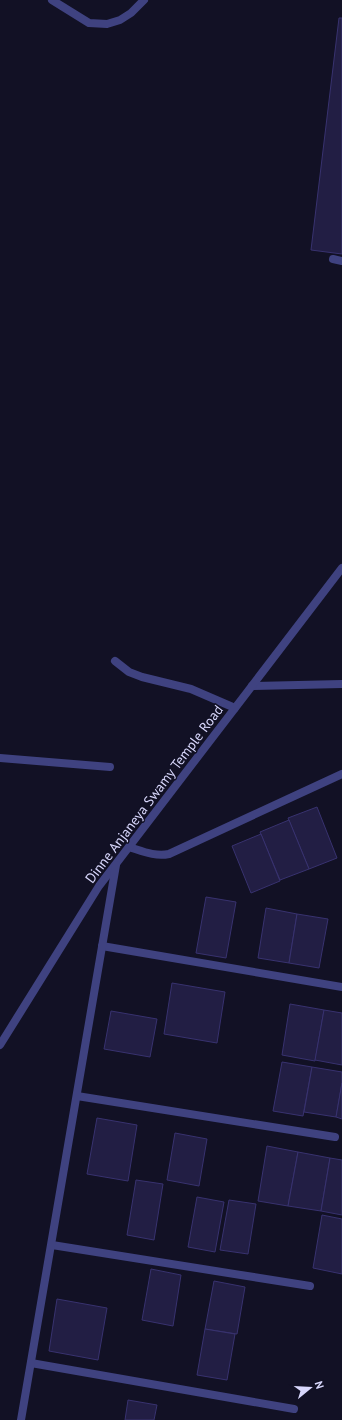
<svg xmlns="http://www.w3.org/2000/svg" width="342" height="1420" font-family="'PT Sans',sans-serif">
<style>
.building{fill:#221e44;stroke:#38326f}
.lines{fill:none;stroke-linecap:round;stroke-linejoin:round}
.lane{stroke:#3f4280;stroke-width:8}
.street{stroke:#3f4280;stroke-width:8}
.labels{text-anchor:middle;dominant-baseline:central;stroke-width:3;stroke-linejoin:round;paint-order:stroke}
.street-label{font-size:14px;fill:#d8d7fc;stroke:#121125}
</style>
<rect width="100%" height="100%" fill="#121125"/>
<!-- building -->
<g class="building">
<path d="M 339,18 L 342,18 L 342,254 L 311,250 Z"/>
<path d="M 317,807 L 337,858 L 309,869 L 288,818 Z"/>
<path d="M 289,820 L 309,869 L 280,880 L 260,832 Z"/>
<path d="M 261,834 L 280,881 L 251,893 L 232,846 Z"/>
<path d="M 206,897 L 236,902 L 226,958 L 196,953 Z"/>
<path d="M 266,908 L 297,914 L 289,963 L 258,958 Z"/>
<path d="M 297,914 L 328,919 L 319,968 L 289,963 Z"/>
<path d="M 172,983 L 225,992 L 217,1043 L 164,1034 Z"/>
<path d="M 290,1004 L 324,1010 L 315,1061 L 282,1055 Z"/>
<path d="M 324,1010 L 342,1013 L 342,1065 L 315,1060 Z"/>
<path d="M 111,1011 L 157,1019 L 150,1057 L 104,1049 Z"/>
<path d="M 282,1062 L 312,1067 L 303,1116 L 273,1111 Z"/>
<path d="M 312,1067 L 342,1072 L 342,1083 L 336,1117 L 304,1112 Z"/>
<path d="M 342,1083 L 342,1119 L 336,1117 Z"/>
<path d="M 97,1118 L 137,1125 L 128,1181 L 87,1174 Z"/>
<path d="M 175,1133 L 207,1139 L 199,1186 L 167,1180 Z"/>
<path d="M 267,1146 L 298,1152 L 288,1206 L 258,1201 Z"/>
<path d="M 298,1152 L 330,1158 L 321,1211 L 288,1206 Z"/>
<path d="M 330,1158 L 342,1160 L 342,1215 L 321,1211 Z"/>
<path d="M 136,1180 L 163,1184 L 154,1240 L 127,1235 Z"/>
<path d="M 197,1197 L 224,1202 L 215,1252 L 188,1247 Z"/>
<path d="M 229,1200 L 256,1204 L 248,1254 L 220,1250 Z"/>
<path d="M 322,1215 L 342,1219 L 342,1274 L 313,1268 Z"/>
<path d="M 151,1269 L 181,1275 L 173,1326 L 142,1320 Z"/>
<path d="M 214,1281 L 245,1287 L 237,1334 L 205,1329 Z"/>
<path d="M 57,1299 L 107,1308 L 98,1360 L 49,1351 Z"/>
<path d="M 205,1329 L 235,1334 L 227,1380 L 197,1375 Z"/>
<path d="M 128,1400 L 157,1405 L 154,1420 L 125,1420 Z"/>
</g>
<g class="lines">
<!-- lane -->
<path class="lane" d="M 115,661 L 129,672 L 142,677 L 191,689 L 235,708"/>
<!-- street -->
<g class="street">
<path d="M 52,0 L 89,23 L 107,24 L 120,20 L 131,13 L 144,0"/>
<path d="M 333,259 L 342,261"/>
<path d="M 252,686 L 342,684"/>
<path d="M 0,758 L 110,767"/>
<path d="M 129,847 C 142,851 155,857 169,854 L 342,774"/>
<path d="M 102,946 L 342,987"/>
<path d="M 0,1045 L 99,886 L 342,568"/>
<path d="M 77,1096 L 335,1137"/>
<path d="M 52,1245 L 310,1286"/>
<path d="M 31,1363 L 294,1409"/>
<path d="M 21,1420 L 116,865"/>
</g>
</g>
<g class="labels">
<!-- street labels -->
<g class="street-label">
<text transform="translate(154 794) rotate(-53)">Dinne Anjaneya Swamy Temple Road</text>
</g>
</g>
<!-- north arrow -->
<g transform="translate(310 1388) rotate(72)" stroke="#121125" stroke-width="3" paint-order="stroke">
<path d="M0-3L7 15L0 10L-7 15Z" fill="#d8d7fc"/>
<text y="-6" font-size="11" font-weight="bold" text-anchor="middle" fill="#d8d7fc">N</text>
</g>
</svg>
